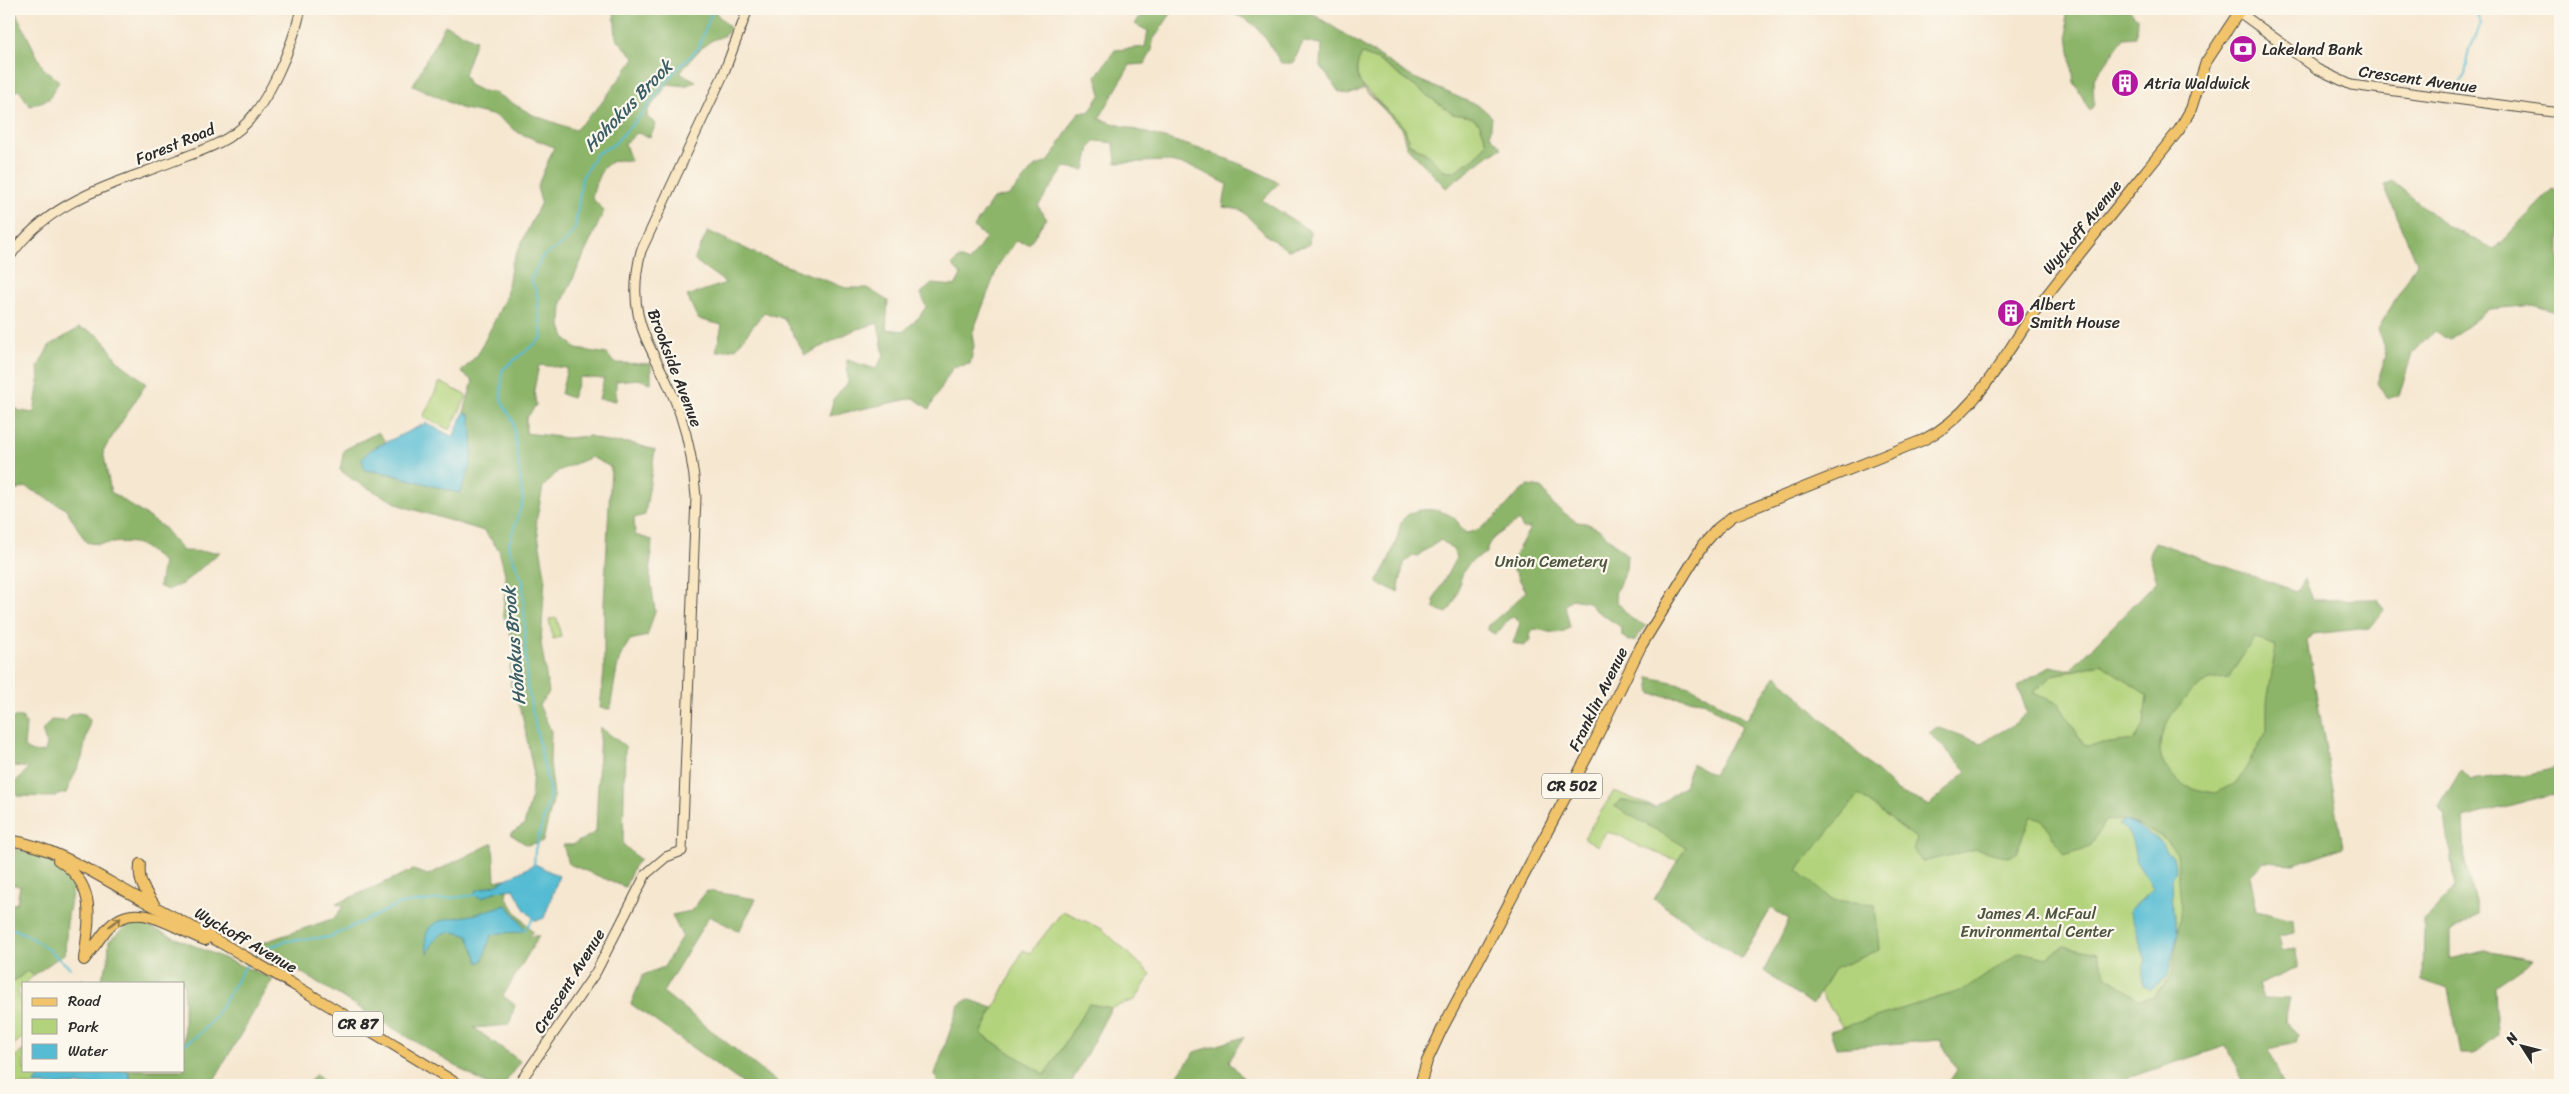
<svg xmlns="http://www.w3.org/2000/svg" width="2569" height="1094" font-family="Sriracha,sans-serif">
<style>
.green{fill:#b2d37b;stroke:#6e7f53}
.forest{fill:#8db56b;stroke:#5c704b;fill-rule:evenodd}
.water{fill:#55bcd3;stroke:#40747f}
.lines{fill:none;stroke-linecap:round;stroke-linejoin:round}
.stream{stroke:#55bcd3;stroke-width:2}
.secondary-casing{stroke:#494744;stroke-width:11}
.primary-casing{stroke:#494744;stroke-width:12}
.secondary{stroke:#f9e7c3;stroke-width:9}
.primary{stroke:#f1c36a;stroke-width:10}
.oneway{stroke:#8e774a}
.labels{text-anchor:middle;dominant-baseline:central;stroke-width:4.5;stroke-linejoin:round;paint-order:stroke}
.shield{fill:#fbf7ec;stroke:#696865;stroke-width:1}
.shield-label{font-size:15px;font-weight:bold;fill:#2b2b2b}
.poi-label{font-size:16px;fill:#2b2b2b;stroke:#fbf7ec;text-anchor:start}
.street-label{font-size:16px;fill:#2b2b2b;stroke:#fbf7ec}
.park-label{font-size:16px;fill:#4d553f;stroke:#fbf7ec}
.water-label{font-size:18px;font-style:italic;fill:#3a5e66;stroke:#fbf7ec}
</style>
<rect width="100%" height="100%" fill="#fbf7ec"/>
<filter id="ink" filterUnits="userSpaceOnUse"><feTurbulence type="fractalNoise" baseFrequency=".02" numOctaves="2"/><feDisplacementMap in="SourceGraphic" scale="10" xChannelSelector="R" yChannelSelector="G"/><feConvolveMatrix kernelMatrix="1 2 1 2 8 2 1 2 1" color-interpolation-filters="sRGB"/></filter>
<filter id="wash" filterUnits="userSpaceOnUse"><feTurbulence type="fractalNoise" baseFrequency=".0096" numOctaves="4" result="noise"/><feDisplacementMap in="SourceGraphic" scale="20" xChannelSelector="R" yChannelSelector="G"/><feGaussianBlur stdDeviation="1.12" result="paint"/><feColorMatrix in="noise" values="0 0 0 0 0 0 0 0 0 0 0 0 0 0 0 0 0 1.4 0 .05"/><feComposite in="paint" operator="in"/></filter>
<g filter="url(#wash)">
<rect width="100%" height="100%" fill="#f6e7d0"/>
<!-- green -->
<g class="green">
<path d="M 1362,54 L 1378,60 L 1453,114 L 1472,117 L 1480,124 L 1487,143 L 1477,156 L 1454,172 L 1444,171 L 1427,154 L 1409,143 L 1405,129 L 1358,81 L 1355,67 Z"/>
<path d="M 440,382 L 467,396 L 450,430 L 423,417 Z"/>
<path d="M 2185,571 L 2296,658 L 2175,1002 L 1958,1070 L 1940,1040 L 1855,1046 L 1814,983 L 1789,919 L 1771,908 L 1746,951 L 1685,863 L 1640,847 L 1619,835 L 1606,832 L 1598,846 L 1584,838 L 1614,791 L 1668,813 L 1694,777 L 1883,795 L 1928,817 L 2049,700 L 2033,693 L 2053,675 L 2081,669 Z"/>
<path d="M 557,618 L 561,637 L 553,639 L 549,619 Z"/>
<path d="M 1063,911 L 1102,929 L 1151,974 L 1135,1000 L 1111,1008 L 1089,1004 L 1045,1075 L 981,1034 L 1023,950 L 1030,953 Z"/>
<path d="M 27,971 L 34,975 L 18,991 L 24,1010 L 24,1036 L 9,1049 L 9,985 Z"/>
<path d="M 24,1050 L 24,1070 L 184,1070 L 200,1085 L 9,1085 L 9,1061 Z"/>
</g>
<!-- forest -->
<g class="forest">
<path d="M 9,9 L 14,9 L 43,68 L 59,81 L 49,99 L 30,106 L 19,90 L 9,94 Z"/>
<path d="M 614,9 L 718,9 L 716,13 L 731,29 C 721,40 718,36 708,43 C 697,51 688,62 680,73 L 696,81 L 685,86 L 668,84 L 648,110 L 647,117 L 656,124 L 650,137 L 637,133 L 625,144 L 631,161 C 626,161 619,159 614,161 C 600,165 595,185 592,198 L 604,211 L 562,303 L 561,326 L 565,337 L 576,349 L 607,354 L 614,363 L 651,364 L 651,383 L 638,379 L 616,381 L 616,401 L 599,399 L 604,379 L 580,377 L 572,398 L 561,394 L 567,368 L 539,365 L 534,390 L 536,405 L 526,419 L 526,433 L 567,438 L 590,436 L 607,442 L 631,443 L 655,450 L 645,515 L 634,518 L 635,535 L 652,540 L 650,574 L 655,611 L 647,636 L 630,640 L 621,655 L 617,668 L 610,709 L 600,708 L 604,672 L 604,604 L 611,467 L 591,457 L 558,471 L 543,487 L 536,522 L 545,576 L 541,643 L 549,693 L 539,705 L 551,731 L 550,763 L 554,796 L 543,841 L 527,845 L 510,834 L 524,825 L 531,799 L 533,770 L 522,714 L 511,687 L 510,666 L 518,654 L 503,614 L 506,578 L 499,550 L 484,531 L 402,506 L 353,480 L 340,470 L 344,450 L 378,432 L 386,442 L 370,450 L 365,470 L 387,473 L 459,493 L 470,415 L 464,412 L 473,381 L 461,372 L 478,354 L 494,322 L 506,296 L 512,263 L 541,202 L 537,187 L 554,147 L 519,133 L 496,116 L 460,108 L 413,85 L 445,25 L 476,40 L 464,74 L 469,85 L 482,91 L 493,92 L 533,115 L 575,130 L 600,105 L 635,58 L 616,38 Z"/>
<path d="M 1145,9 L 1174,9 L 1153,40 L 1152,50 L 1145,64 L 1130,65 L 1099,119 C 1161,138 1222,151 1279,183 L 1262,200 L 1310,231 L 1309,245 L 1288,250 L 1268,237 L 1241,210 L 1223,207 L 1227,184 L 1193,167 L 1165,161 L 1116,163 L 1114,143 L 1096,141 L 1090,147 L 1085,170 L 1065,167 L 1038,206 L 1046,218 L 1029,244 L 1016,241 L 999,264 L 972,334 L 974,346 L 970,364 L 953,367 L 929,409 L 914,398 L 829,416 L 834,398 L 848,383 L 847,360 L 876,369 L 884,355 L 878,323 L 852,331 L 805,355 L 784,319 L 764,312 L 736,348 L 716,352 L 722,325 L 698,319 L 687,296 L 726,283 L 694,260 L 708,231 L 763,257 L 846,288 L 867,288 L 888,301 L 886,329 L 904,331 L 919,317 L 926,307 L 921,293 L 932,284 L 955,286 L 961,275 L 952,266 L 959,258 L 969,262 L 986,238 L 974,227 L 993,199 L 1010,195 L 1034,167 L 1049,161 L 1079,112 L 1089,112 L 1101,94 L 1096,76 L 1115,50 L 1145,47 L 1148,31 L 1135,24 Z"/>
<path d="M 1225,9 L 1305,9 L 1412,77 L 1481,107 L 1492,117 L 1490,135 L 1502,148 L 1488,156 L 1446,188 L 1406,146 L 1402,129 L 1364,89 L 1348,95 L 1339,92 L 1321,67 L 1322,44 L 1303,42 L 1293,63 L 1281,63 C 1274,52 1261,28 1250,22 C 1242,16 1233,15 1225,9 ZM 1362,54 L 1378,60 L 1453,114 L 1472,117 L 1480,124 L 1487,143 L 1477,156 L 1454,172 L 1444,171 L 1427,154 L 1409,144 C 1408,139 1407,132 1404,128 C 1388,104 1342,88 1362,54 Z"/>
<path d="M 2062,9 L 2129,9 L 2137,18 L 2136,37 L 2124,38 L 2093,80 L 2094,104 L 2090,111 L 2074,82 L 2065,11 Z"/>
<path d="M 2392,181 L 2447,226 L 2494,249 L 2553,189 L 2560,193 L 2560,314 L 2536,305 L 2489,309 L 2449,340 L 2434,331 L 2412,354 L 2399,395 L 2387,399 L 2377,383 L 2386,355 L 2378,329 L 2417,263 L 2384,185 Z"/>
<path d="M 79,328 C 111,335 105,351 124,366 C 132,372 139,376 146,384 L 103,451 L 111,492 L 163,527 L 183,551 L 220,552 L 182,584 L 167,590 L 159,586 L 163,562 C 155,556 143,544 133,543 C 117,540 102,547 86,542 L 66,509 L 26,487 L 9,493 L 9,403 L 20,411 L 34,413 L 39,381 L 38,367 L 49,346 Z"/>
<path d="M 1528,486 L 1542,488 L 1553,505 L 1577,522 L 1586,523 L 1599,529 L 1627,555 L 1626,569 L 1615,594 L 1617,602 L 1632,619 L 1646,626 L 1635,640 L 1629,641 L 1622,635 L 1621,627 L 1594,609 L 1588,602 L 1571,599 L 1565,606 L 1570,627 C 1557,638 1547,630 1534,629 L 1530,633 L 1531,640 L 1524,646 L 1513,643 L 1520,623 L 1515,617 C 1504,617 1504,631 1494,634 L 1487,629 L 1488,625 C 1491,624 1523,596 1526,591 L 1515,572 L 1512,570 L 1511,562 L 1530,528 L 1523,529 L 1519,520 C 1510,529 1485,537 1487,553 C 1450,567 1467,590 1447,613 L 1435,609 L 1434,599 L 1456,558 L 1453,549 L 1441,540 L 1421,553 L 1419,557 L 1413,556 L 1404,563 L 1398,592 L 1379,584 L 1377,581 C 1386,567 1392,553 1397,538 C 1399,533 1399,527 1401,523 C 1409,505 1441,507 1454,518 C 1459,522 1460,528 1466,533 C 1491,530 1508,499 1528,486 Z"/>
<path d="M 2155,542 L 2296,591 L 2305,579 L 2313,600 L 2378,599 L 2384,610 L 2370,628 L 2312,634 L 2307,641 L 2343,847 L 2294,864 L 2264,862 L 2250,876 L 2257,911 L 2293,920 L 2294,933 L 2279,936 L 2282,950 L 2296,948 L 2297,968 L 2258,985 L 2263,998 L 2290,999 L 2285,1019 L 2298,1035 L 2296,1043 L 2269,1049 L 2283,1085 L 2244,1085 L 2226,1046 L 2106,1085 L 1947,1085 L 1957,1070 L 1940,1040 L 1836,1048 L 1830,1031 L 1966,989 L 2020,952 L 2047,958 L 2064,946 L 2097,953 L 2106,975 L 2138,999 L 2154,997 L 2172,974 L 2181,907 L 2177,853 L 2163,837 L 2125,820 L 2105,821 L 2090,847 L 2064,855 L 2042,819 L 2031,816 L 2016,853 L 2008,857 L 1976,849 L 1923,862 L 1913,849 L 1917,839 L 1859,795 L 1797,870 L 1832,900 L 1875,904 L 1879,950 L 1834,969 L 1812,1005 L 1764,971 L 1789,919 L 1771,908 L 1741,959 L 1654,899 L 1686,847 L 1614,806 L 1621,800 L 1655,808 L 1684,786 L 1692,763 L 1713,775 L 1742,726 L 1702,701 L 1651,694 L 1649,677 L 1690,686 L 1746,720 L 1776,675 L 1897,791 L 1929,805 L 1967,771 L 1929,733 L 1937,727 L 1981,743 L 2013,725 L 2027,713 L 2018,686 L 2050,666 L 2070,670 L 2157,581 L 2149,554 ZM 2254,638 L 2276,646 L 2267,703 L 2267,731 L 2238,782 L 2215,793 C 2205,791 2190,789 2182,783 C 2135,753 2173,703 2206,682 C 2211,678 2222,679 2229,678 ZM 2101,664 L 2147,695 L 2144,723 L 2135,740 L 2085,746 L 2058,703 L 2033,693 L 2053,675 Z"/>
<path d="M 78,713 L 85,714 L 90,720 L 82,758 L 66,793 L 51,797 L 18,796 L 13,790 L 14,783 L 29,768 L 14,766 L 9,770 L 9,727 L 14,717 L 22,717 L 26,724 L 24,747 C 31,753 36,753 45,752 L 47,745 L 42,731 L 51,720 L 66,721 L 71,715 Z"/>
<path d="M 600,727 L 625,746 L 623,844 L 640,860 L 634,866 L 625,887 L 569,864 L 563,845 L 572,845 L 596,832 Z"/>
<path d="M 2560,766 L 2560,792 L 2463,818 L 2465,862 L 2478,915 L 2450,932 L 2450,959 L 2485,951 L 2533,960 L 2495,986 L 2497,1035 L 2473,1054 L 2461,1054 L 2448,989 L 2423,980 L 2424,920 L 2455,887 L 2445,816 L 2439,807 L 2461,770 L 2471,780 C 2502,774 2531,778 2560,766 Z"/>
<path d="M 493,843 L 495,881 L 509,878 L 506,896 L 515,911 L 533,932 L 529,936 L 539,936 L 503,996 L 515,1005 L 509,1025 L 474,1028 L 520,1061 L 504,1085 L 487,1085 L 256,945 L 335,918 L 343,906 L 336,904 L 413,870 L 428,875 Z"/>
<path d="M 9,847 L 42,857 L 67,872 L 73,888 L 67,922 L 65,953 L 34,975 L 27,971 L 9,985 L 9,905 L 17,903 L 20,886 L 9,884 Z"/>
<path d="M 707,891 L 756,899 L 739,931 L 709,916 L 663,992 L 780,1085 L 745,1085 L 631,1004 L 643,975 L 664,967 L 682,936 L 672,915 L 691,911 Z"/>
<path d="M 133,920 L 273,979 L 214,1080 L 216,1085 L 132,1085 L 128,1070 L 184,1070 L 184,983 L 99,983 L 108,963 L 109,941 Z"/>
<path d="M 968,999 L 993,1008 L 981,1034 L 1045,1075 L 1089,1004 L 1111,1008 L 1070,1085 L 938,1085 L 935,1074 L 959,1005 Z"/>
<path d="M 1244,1037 L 1229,1061 L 1249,1085 L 1170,1085 L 1195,1052 Z"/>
<path d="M 316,1074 L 327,1085 L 307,1085 Z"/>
</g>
<!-- water -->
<g class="water">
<path d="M 464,412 L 470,415 C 474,443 474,469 459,493 L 387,473 L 365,470 L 362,459 L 370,450 L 426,423 L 453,437 Z"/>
<path d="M 2125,820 L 2161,841 L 2167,852 L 2173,856 L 2176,871 L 2172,877 L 2173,910 L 2178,932 L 2168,975 L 2151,990 L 2143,985 L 2143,967 L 2146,960 C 2139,944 2137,927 2129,911 L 2153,889 C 2149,877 2140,871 2137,862 C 2132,847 2135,832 2118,825 Z"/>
<path d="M 535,864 L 559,876 L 544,918 L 536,921 L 525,910 L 514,889 L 497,891 L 482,898 L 475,895 L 475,891 L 497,884 Z"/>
<path d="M 507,905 L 523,926 L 524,931 C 513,934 499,931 491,936 L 483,960 L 479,963 L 468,936 C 447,928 437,932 428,953 C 416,915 453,920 476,914 C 487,911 496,907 507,905 Z"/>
<path d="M 45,1070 L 128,1070 L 132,1085 L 33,1085 Z"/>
</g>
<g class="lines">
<!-- stream -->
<g class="stream">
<path d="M 2456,94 L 2456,87 L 2465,74 L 2470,49 L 2481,24 L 2474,9"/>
<path d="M 534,866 L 535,850 L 550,795 L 527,685 L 523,582 L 508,547 L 523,500 L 513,421 L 501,400 L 502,370 L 542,338 L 537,293 L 531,280 L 542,257 L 564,243 L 575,229 L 582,178 L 596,154 L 613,145 L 641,115 L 676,70 L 698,49 L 713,9"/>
<path d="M 9,927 C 32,935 51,951 70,968"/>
<path d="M 524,931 L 534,918"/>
<path d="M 254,958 L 261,951 L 285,941 L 330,937 L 400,904 L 476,895"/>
<path d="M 82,979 L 85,983"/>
<path d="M 184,1044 C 216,1029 228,990 248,963"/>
</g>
</g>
</g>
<g filter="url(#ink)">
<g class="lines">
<!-- secondary casing -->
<g class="secondary-casing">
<g id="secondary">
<path d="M 2235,9 L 2317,69 L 2351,85 L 2560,113"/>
<path d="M 9,258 C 48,199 116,184 179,159 C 201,151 222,144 240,129 C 268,106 293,44 301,9"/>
<path d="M 518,1085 L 596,972 L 646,874 L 666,857 L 682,851 L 696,497 C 694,469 689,441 680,414 C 658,348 622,328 641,251 L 723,75 L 748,9"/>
</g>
</g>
<!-- primary casing -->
<g class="primary-casing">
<g id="primary">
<path d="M 9,840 C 59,848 99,877 142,900 C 251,957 355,1021 459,1085"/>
<path d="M 58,860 C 98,885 89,919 84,959"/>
<path d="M 140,864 C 138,881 144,890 154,904"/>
<path d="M 84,960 C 92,950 99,939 107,929 C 136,896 173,929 205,940"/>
<path d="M 1420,1085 L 1427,1061 L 1442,1029 L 1588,755 L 1641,646 L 1703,545 L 1718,528 L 1733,516 L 1923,440 C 1981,411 2006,348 2044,299 C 2088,242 2134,186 2179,130 L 2191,109 L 2206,62 L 2241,9"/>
</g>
</g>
<!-- secondary -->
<use href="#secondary" class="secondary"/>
<!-- primary -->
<use href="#primary" class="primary"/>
</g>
<!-- one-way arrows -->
<defs><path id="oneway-shaft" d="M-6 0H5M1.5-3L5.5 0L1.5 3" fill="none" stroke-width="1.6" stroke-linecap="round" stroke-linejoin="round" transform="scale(1.25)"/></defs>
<use class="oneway" href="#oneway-shaft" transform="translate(115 922) rotate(-37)"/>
</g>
<!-- icons -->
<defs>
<g id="bank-disc" transform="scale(1.4375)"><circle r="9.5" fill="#b5179e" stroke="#fbf7ec"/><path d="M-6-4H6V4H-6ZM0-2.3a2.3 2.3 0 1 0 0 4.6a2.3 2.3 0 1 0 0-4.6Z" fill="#fff"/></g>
<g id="building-disc" transform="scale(1.4375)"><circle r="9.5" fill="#b5179e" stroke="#fbf7ec"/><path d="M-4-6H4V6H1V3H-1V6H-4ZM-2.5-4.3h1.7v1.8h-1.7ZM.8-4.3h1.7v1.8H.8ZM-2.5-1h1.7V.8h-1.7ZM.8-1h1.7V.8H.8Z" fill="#fff"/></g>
</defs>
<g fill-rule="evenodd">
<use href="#bank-disc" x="2243" y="49"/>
<use href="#building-disc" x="2125" y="83"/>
<use href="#building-disc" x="2011" y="313"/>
</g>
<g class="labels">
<!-- shield labels -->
<g class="shield">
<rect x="1542" y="773.5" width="60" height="25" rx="4"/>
<rect x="333" y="1011.5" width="50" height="25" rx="4"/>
</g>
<g class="shield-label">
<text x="1572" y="786">CR 502</text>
<text x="358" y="1024">CR 87</text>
</g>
<!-- poi labels -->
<g class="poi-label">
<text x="2262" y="49">Lakeland Bank</text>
<text x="2144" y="83">Atria Waldwick</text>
<text x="2030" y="304">Albert<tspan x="2030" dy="18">Smith House</tspan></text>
</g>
<!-- street labels -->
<g class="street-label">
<text transform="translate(2418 79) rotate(8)">Crescent Avenue</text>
<text transform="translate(175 144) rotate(-22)">Forest Road</text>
<text transform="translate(2082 227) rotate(-51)">Wyckoff Avenue</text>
<text transform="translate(675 368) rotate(69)">Brookside Avenue</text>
<text transform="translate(1598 699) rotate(-64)">Franklin Avenue</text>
<text transform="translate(246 940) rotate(30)">Wyckoff Avenue</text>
<text transform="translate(569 981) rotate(-58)">Crescent Avenue</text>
</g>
<!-- park labels -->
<g class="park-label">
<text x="1551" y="561">Union Cemetery</text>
<text x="2037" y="913">James A. McFaul<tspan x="2037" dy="18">Environmental Center</tspan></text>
</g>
<!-- water labels -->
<g class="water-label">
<text transform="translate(628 106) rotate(-46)">Hohokus Brook</text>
<text transform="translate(514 646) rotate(-95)">Hohokus Brook</text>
</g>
</g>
<!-- margin -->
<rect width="2569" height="1094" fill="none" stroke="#fbf7ec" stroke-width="30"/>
<!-- legend -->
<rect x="22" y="982" width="162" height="90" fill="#fbf7ec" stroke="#a8a59f"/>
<rect x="32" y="998" width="25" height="8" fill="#f1c36a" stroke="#a8a59f"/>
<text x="68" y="1006" font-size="15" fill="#2b2b2b">Road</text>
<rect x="32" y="1019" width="25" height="15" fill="#b2d37b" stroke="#a8a59f"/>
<text x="68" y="1032" font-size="15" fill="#2b2b2b">Park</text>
<rect x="32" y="1044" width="25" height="15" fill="#55bcd3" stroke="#a8a59f"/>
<text x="68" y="1056" font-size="15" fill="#2b2b2b">Water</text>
<!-- north arrow -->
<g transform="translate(2522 1046) rotate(306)" stroke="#fbf7ec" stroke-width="4" paint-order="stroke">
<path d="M0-4L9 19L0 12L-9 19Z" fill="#2b2b2b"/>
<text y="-8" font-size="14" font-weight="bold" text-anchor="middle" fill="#2b2b2b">N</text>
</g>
</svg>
